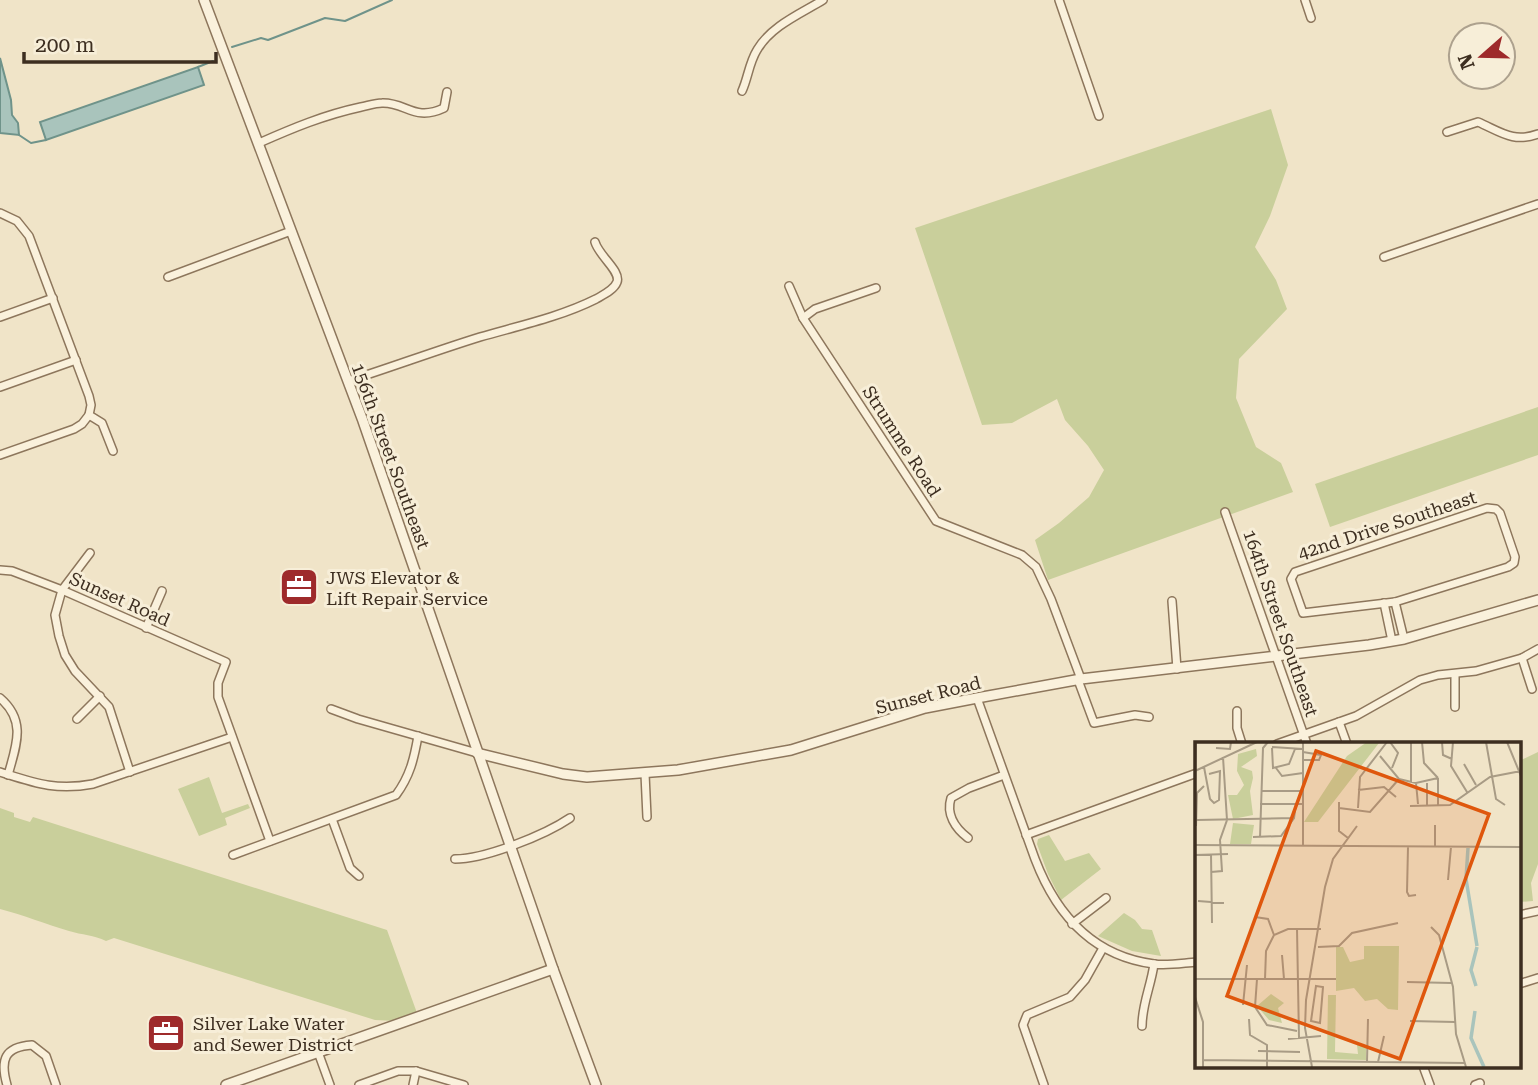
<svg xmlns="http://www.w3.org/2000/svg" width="1538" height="1085" font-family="'Roboto Serif',serif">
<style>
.green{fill:#c9cf9b}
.water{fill:#a9c4bc;stroke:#6f938a;stroke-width:2}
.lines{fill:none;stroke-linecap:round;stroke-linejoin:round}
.stream{stroke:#6f938a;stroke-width:2}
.minor-casing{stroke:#8d765c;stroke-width:10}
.tertiary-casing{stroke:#8d765c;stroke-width:12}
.minor{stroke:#faf1dc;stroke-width:7}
.tertiary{stroke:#faf1dc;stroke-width:9}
.labels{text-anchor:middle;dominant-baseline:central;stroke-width:6;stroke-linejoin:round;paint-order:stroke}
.street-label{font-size:18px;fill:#3d2e20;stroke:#f7eed8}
.poi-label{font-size:18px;fill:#3d2e20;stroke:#f7eed8;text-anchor:start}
.inset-river{fill:none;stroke:#a9c4bc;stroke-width:3.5}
.inset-road{fill:none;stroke:#a89b85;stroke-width:2}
.view{fill:#df570d;fill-opacity:0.15;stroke:#df570d;stroke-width:3.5}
.inset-edge{fill:none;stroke:#3d2e20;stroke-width:3.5}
</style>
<rect width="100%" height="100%" fill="#f0e4c8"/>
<!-- green -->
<g class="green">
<path d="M 1271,109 L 1288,165 L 1270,216 L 1255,247 L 1276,280 L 1287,309 L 1239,359 L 1236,398 L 1256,447 L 1281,463 L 1293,492 L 1048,580 L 1035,540 L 1059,523 L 1089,497 L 1104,470 L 1088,446 L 1065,420 L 1057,399 L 1012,423 L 982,425 L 915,228 Z"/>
<path d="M 1538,407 L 1538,455 L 1330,527 L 1315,484 Z"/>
<path d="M 1538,752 L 1538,864 L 1531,883 L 1533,901 L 1519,902 L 1519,761 Z"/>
<path d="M 209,777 L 222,813 L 248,804 L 250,808 L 225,818 L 227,825 L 199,836 L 178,789 Z"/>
<path d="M 0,808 L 14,813 L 14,817 L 30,822 L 33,817 L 387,930 L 417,1013 L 396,1021 L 375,1020 L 114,938 L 106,941 C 94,935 82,935 69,931 C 45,924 24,915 0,909 Z"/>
<path d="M 1049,835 L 1065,861 L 1089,853 L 1101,869 L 1061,900 L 1048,874 L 1037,844 L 1038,839 Z"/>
<path d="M 1124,913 L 1135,920 L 1142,929 L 1152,930 L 1161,956 L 1132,951 L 1098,936 Z"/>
</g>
<!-- water -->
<g class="water">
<path d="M 0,58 L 11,100 L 12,115 L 18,123 L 19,135 L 0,133 Z"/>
<path d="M 198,67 L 204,85 L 46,140 L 40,122 Z"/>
</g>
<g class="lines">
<!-- stream -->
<g class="stream">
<path d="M 232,47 L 261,38 L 268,40 L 325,18 L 345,21 L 392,0"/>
<path d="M 198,67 L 213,61"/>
<path d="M 19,135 L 31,143 L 46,140"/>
</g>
<!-- minor casing -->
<g class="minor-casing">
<g id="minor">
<path d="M 1059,0 L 1099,116"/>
<path d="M 1305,0 L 1311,18"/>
<path d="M 742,91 C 748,78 749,63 757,50 C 771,26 800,14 823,0"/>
<path d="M 1447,132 L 1478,122 C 1501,132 1513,143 1538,134"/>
<path d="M 259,143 C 293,128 324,115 361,107 C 367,106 375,103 382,103 C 406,102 414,122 444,108 L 447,92"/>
<path d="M 0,213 L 17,221 L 29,236 L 89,396 L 91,405 L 89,415 L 102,423 L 113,451"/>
<path d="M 1384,257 L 1538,204"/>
<path d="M 168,277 L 291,231"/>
<path d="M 789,286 L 803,318 L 936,521 L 1022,555 L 1036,567 L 1051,599 L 1081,679"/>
<path d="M 0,317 L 53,298"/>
<path d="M 803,318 L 815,309 L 876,288"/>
<path d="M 348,381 C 392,367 435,351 480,337 C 518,326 560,317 596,299 C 603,295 614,290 617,282 C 621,271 599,256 595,242"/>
<path d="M 0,387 L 76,360"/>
<path d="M 0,455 L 74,429 L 82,424 L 89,415"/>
<path d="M 1487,508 L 1496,509 L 1500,513 L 1515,557 L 1514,563 L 1508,567 L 1395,602 L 1303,613 L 1291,579 L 1295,572 Z"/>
<path d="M 1225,512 L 1307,744"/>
<path d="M 90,553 L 62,590 L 55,615 L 59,636 L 65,655 L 75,671 L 109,707 L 130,772"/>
<path d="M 0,570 L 12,571 L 62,590 L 226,662 L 218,683 L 218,697 L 270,841"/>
<path d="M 1172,601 L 1177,669"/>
<path d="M 1395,602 L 1404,639"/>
<path d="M 1384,603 L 1392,641"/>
<path d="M 146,628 L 162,591"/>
<path d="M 1522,658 L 1532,689"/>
<path d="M 1455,674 L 1455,707"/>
<path d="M 1078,680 L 1094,723 L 1135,715 L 1149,717"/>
<path d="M 0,698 C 27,721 16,746 8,775"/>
<path d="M 977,698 L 1035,859 C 1056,914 1092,956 1154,964 C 1167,966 1183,963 1197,962"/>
<path d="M 331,709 L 358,719 L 477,753"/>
<path d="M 1237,711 L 1237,728 L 1242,744"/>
<path d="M 77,719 L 100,696"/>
<path d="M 1339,722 L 1347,744"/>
<path d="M 1277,744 L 1356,716 L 1420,680 L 1438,675 L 1476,671 L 1522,658 L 1538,649"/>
<path d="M 0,772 C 35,783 56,791 93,784 L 232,737"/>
<path d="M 645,774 L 647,817"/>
<path d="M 332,819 L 350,868 L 359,876"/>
<path d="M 1026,835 L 1197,773"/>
<path d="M 968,838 C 955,828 946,814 951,798 L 969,788 L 1004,775"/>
<path d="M 233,855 L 396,795 C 410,776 414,759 418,736"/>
<path d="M 455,859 C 485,859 545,835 570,818"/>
<path d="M 1519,915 L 1538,911"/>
<path d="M 1072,924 L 1106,898"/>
<path d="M 1519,984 L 1538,978"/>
<path d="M 1142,1026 C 1142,1004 1151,986 1154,964"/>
<path d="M 318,1052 L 330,1085"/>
<path d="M 1423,1066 L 1430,1085"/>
<path d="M 7,1085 C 0,1060 4,1047 32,1045 L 46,1056 L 56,1085"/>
<path d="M 359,1085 L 398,1071 L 416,1071 L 464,1085"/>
<path d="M 413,1085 L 416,1071"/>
<path d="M 1044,1085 L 1023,1025 L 1027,1015 L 1070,997 L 1085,980 L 1103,948"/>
<path d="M 1475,1085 L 1480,1083"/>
</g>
</g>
<!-- tertiary casing -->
<g class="tertiary-casing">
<g id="tertiary">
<path d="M 204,0 L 363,421 L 553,969 L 596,1085"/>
<path d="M 477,753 L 563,774 L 587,777 L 678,770 L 791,750 L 925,708 L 977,698 L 1081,679 L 1369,645 L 1404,639 L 1538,600"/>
<path d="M 226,1085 L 553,969"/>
</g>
</g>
<!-- minor -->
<use href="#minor" class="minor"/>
<!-- tertiary -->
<use href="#tertiary" class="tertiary"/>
</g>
<!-- icons -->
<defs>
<g id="office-square" transform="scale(2.0125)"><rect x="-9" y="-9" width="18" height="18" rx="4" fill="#9e2a2b" stroke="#f7eed8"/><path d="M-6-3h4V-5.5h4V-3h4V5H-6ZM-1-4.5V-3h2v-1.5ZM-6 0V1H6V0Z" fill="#fff"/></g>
</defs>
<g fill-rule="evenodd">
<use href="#office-square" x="299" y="587"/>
<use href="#office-square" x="166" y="1033"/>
</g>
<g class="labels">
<!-- street labels -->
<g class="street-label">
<text transform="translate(902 441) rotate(57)">Strumme Road</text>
<text transform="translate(391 456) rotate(70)">156th Street Southeast</text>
<text transform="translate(1387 525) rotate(-18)">42nd Drive Southeast</text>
<text transform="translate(120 599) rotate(24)">Sunset Road</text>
<text transform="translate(1281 623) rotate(71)">164th Street Southeast</text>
<text transform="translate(928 695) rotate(-14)">Sunset Road</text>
</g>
<!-- poi labels -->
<g class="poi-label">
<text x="326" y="577">JWS Elevator &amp;<tspan x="326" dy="21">Lift Repair Service</tspan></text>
<text x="193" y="1023">Silver Lake Water<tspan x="193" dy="21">and Sewer District</tspan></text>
</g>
</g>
<!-- overview -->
<g transform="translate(1195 742)">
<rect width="326" height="326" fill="#f0e4c8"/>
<path d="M 172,0 L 184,1 L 123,80 L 109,80 L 152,14 ZM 61,7 L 62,14 L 46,25 L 57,29 L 58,36 L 55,49 L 58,73 L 38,77 L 33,53 L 42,53 L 49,43 L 42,29 L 43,12 ZM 38,81 L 59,83 L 56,102 L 35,102 ZM 169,204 L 204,204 L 203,268 L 193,267 L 182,257 L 170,259 L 159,246 L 141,249 L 141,205 L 148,205 L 155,220 L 169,217 ZM 76,252 L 89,261 L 83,266 L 87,281 L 74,278 L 62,264 ZM 133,253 L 141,253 L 140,310 L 163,312 L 162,303 L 171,303 L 171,318 L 132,317 Z" fill="#c9cf9b"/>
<path class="inset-river" d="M 273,106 L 271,137 L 282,204M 281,244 L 276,228 L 282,205M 280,269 L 276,296 L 289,325"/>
<path class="inset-road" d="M 195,0 L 203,11 L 197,26M 216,0 L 216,40M 227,0 L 229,21 L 243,36M 247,0 L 248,13 L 257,17M 258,0 L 256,24 L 272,50M 291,0 L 301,57 L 310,63M 312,0 L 326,34M 77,5 L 108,7M 21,6 L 35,7 L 36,0M 77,6 L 78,26 L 94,22 L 100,7M 108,10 L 126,13 L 124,18 L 108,18M 185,14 L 204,37M 269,22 L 281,43M 9,25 L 15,57 L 19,61 L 24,58 L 25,29 L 14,32M 81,26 L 87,34 L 108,31M 0,29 L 62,0M 243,36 L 243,63M 204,37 L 221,41 L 243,36M 0,39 L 1,0M 221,41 L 223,62M 163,48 L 189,45 L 201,55M 66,49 L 108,49M 144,60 L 144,89 L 153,96M 65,62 L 108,62M 232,63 L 232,41M 215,64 L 255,63 L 295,35 L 326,29M 144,66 L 175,70 L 204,37M 163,66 L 165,35 L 192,0M 2,78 L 99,76M 240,83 L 240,105M 1,84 L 2,51 L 9,44M 58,95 L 86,94 L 99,76 L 101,62M 65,96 L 68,6 L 73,0M 0,103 L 326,105M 108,104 L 108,0M 213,105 L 212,150 L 214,154 L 221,153M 16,112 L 17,181M 0,113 L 33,112M 0,126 L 0,205M 16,130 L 27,129 L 25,98 L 32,78 L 28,15M 253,138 L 256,105M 3,159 L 29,161M 60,175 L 73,177 L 79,193M 236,185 L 244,193 L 258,245 L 261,292 L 271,325M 102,187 L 104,296M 123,205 L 144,204 L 157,191 L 203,181M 87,213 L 89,237M 0,237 L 141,237M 62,237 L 60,265 L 72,283 L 102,289M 70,237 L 71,209 L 79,193 L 93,187 L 126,187M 212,240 L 256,241M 121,244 L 128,245 L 125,281 L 116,279 ZM 0,255 L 8,280 L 8,325M 48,263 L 52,223M 54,277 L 55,293 L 72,303 L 72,325M 215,279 L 260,280M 93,297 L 126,294M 63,309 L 105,310M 8,318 L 270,321M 172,320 L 173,277M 183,320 L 189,294M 117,325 L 110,286 L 111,258 L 130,145 L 138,117 L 162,84"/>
<path class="view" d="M 121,9 L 294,72 L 205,317 L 32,254 Z"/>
<rect width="326" height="326" class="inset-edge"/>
</g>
<!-- north arrow -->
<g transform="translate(1482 56) rotate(250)"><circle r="33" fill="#f7eed8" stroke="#ada18e" stroke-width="2"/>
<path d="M0-5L12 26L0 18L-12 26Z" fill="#9e2a2b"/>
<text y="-10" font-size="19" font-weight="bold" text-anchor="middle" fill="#3d2e20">N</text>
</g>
<!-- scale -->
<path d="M24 52v10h192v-10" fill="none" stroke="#3d2e20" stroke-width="3.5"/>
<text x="35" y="52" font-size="21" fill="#3d2e20" stroke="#f7eed8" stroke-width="5" paint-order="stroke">200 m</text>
</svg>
